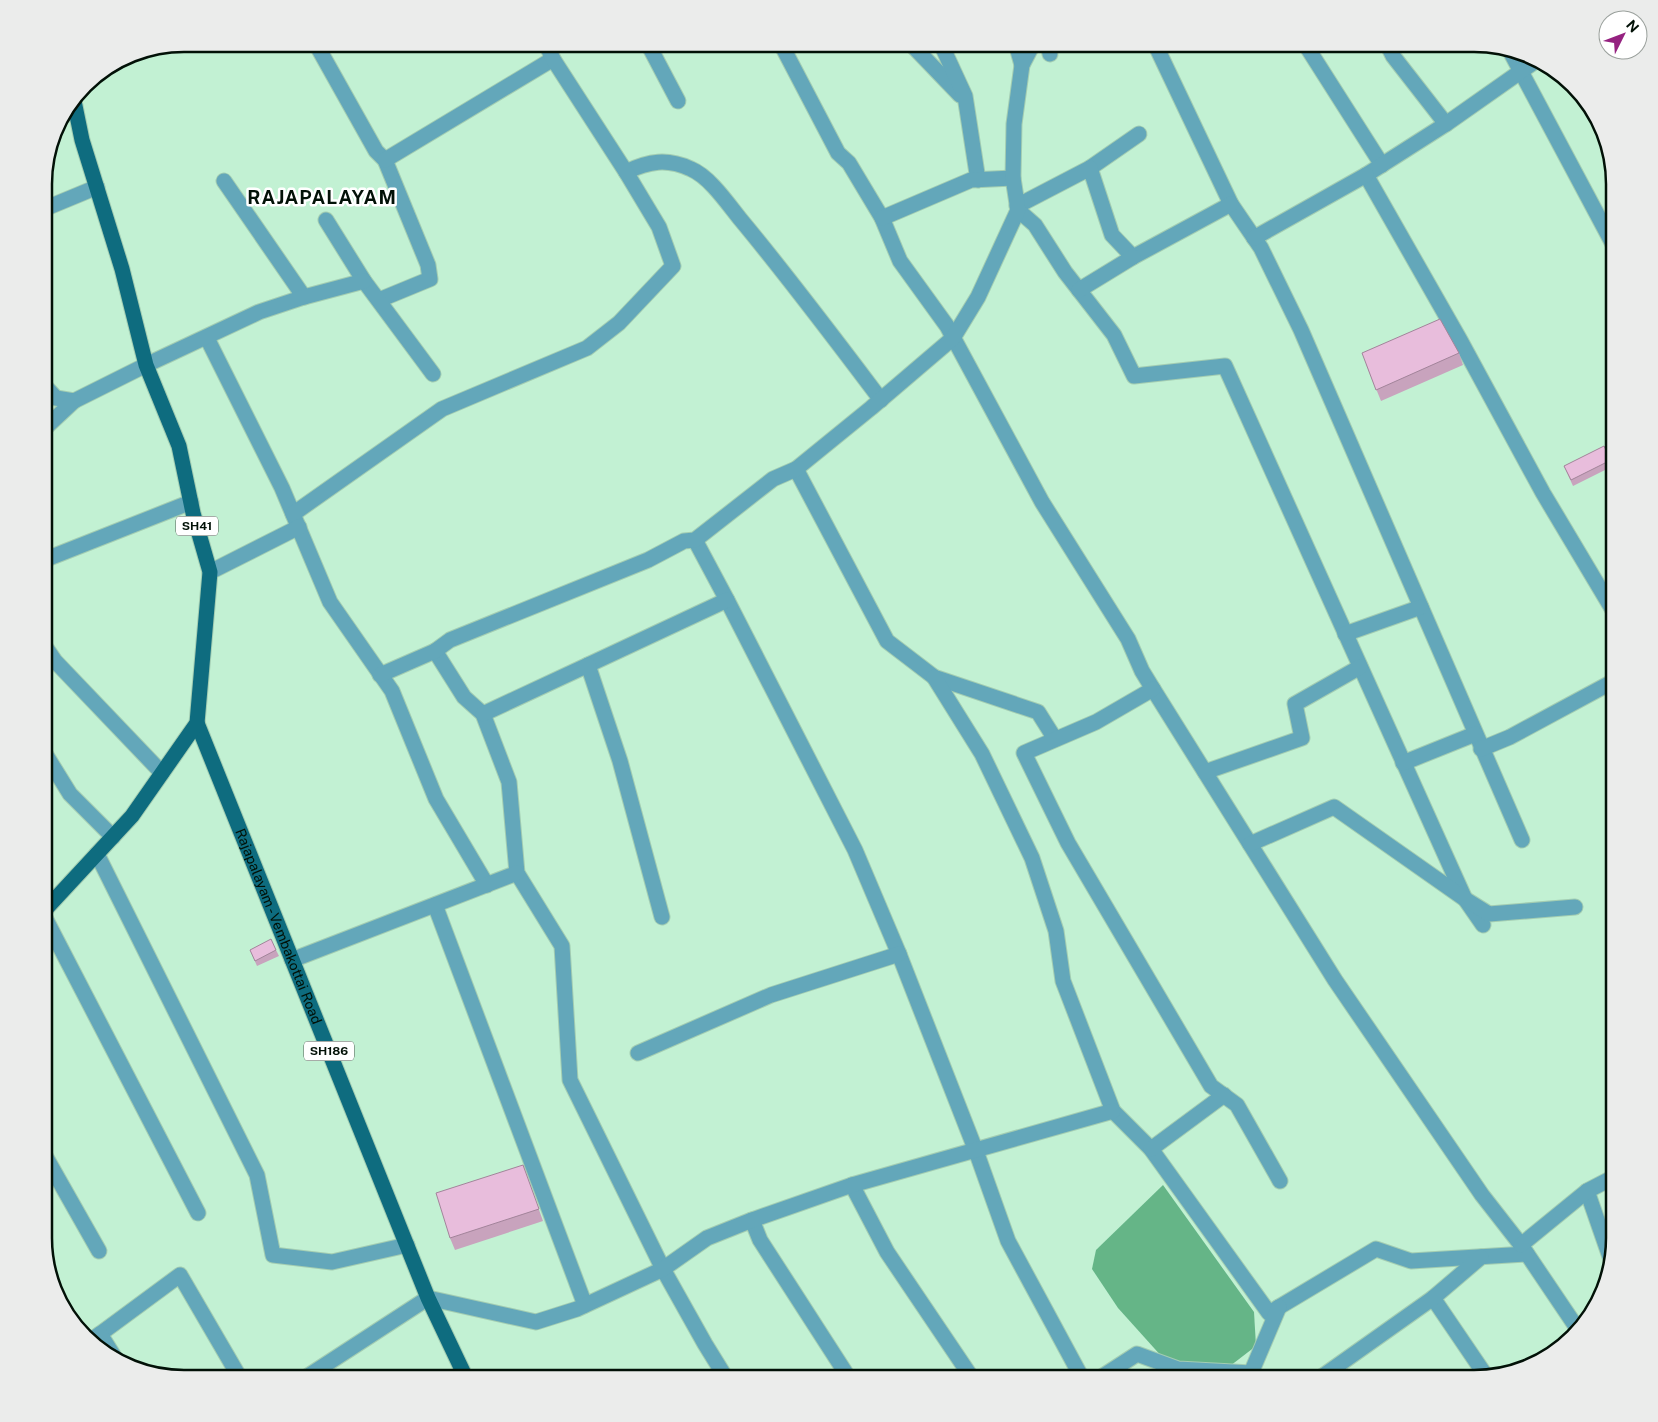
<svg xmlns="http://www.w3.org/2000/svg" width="1658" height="1422" font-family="'Public Sans',sans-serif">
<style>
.water{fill:#65b587}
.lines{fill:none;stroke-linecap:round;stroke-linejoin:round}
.minor-casing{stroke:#a3cdb2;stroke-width:17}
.major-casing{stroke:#a3cdb2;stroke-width:17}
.minor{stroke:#63a7ba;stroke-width:15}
.major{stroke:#0e6c7f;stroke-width:15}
.wall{fill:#c8a3bd}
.building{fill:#e8bddc;stroke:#a2849a}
.labels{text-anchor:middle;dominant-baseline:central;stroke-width:5;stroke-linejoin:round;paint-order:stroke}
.shield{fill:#fff;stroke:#4e5851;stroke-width:1}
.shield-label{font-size:12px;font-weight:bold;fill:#021107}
.street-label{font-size:14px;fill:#021107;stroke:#fff}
.district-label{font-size:19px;font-weight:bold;letter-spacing:1px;fill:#021107;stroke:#fff}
.rim{fill:none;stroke:#021107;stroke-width:2.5}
</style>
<rect width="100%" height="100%" fill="#c2f1d3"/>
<!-- water -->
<path class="water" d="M 1163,1185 L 1254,1312 L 1256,1346 L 1230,1366 L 1184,1378 L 1181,1378 L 1118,1308 L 1092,1269 L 1096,1250 Z"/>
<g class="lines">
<!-- minor casing -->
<g class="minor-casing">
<g id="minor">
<path d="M 316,44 L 376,151 L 385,160 L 428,265 L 430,279 L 379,300"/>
<path d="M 648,44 L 678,101"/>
<path d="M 781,44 L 838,153 L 849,163 L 882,218 L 900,261 L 947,326 L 1042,502 L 1128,639 L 1142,671 L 1153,689 L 1335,980 L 1482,1195 L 1521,1245 L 1579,1331"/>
<path d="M 911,44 L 960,95"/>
<path d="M 941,44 L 965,96 L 978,180"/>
<path d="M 1016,44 L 1022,65"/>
<path d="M 1048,44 L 1050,54"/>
<path d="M 1155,44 L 1231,204 L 1261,248 L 1301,330 L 1522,840"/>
<path d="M 1305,44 L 1382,165"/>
<path d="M 1387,44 L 1393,56 L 1446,124"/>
<path d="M 1510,51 L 1614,246"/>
<path d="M 1537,60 L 1446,124 L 1366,175 L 1460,340 L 1543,493 L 1614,612"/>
<path d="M 385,160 L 553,59"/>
<path d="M 1090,168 L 1139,134"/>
<path d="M 626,172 C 649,161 667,158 691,169 C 710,177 728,204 741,220 C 790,279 835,339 881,400"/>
<path d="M 224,181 L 304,297"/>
<path d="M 1017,206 L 1090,168 L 1112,235 L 1133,257 L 1231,204"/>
<path d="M 44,209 L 97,187"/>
<path d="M 1018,210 L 1035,225 L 1065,272 L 1114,335 L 1134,376 L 1225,366 L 1465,899 L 1483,925"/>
<path d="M 882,218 L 971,180 L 1013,178"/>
<path d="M 326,220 L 364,281 L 433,374"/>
<path d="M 1254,238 L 1366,175"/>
<path d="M 1079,290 L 1133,257"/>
<path d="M 207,338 L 282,488 L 330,602 L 392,691 L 436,799 L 487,885"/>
<path d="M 44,385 L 56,398 L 74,401 L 146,365 L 259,312 L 304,297 L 364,281"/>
<path d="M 44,429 L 74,401"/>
<path d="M 796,469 L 887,641 L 934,677 L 1038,712 L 1055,739"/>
<path d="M 293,514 L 442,409 L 587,348 L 619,323 L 673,266 L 659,227 L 626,172 L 553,59 L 546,44"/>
<path d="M 695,540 L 727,600 L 855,850 L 899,954 L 976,1151 L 1008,1241 L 1082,1378"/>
<path d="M 44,560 L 191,502"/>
<path d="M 210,572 L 299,527"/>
<path d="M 1345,634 L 1421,607"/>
<path d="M 44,645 L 55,661 L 162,773"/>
<path d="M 435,651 L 464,697 L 483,714 L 509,782 L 517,873 L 562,946 L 570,1080 L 663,1269 L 705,1344 L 726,1378"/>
<path d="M 588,665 L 727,600"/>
<path d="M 380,675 L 435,651 L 450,640 L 648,560 L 684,541 L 695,540 L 773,479 L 796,469 L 871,408 L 953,338 L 978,297 L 1018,210 L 1013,178 L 1014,124 L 1022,65 L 1033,44"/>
<path d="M 934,677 L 982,754 L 1032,858 L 1056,931 L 1063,981 L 1113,1111 L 1151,1149 L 1269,1313 L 1376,1249 L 1411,1261 L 1527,1254"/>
<path d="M 1153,689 L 1096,722 L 1024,753 L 1068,843 L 1211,1086 L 1237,1105 L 1280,1181"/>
<path d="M 483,714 L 588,665 L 620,761 L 662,917"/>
<path d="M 1481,749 L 1510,737 L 1614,681"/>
<path d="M 44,752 L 70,794 L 113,837"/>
<path d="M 1403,763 L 1475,734"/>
<path d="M 1205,772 L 1302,738 L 1295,704 L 1360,667"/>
<path d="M 1250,844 L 1334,807 L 1465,899 L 1489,914 L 1575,907"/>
<path d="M 97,854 L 257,1175 L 273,1255 L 332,1262 L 407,1245"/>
<path d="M 435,905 L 585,1305"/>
<path d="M 44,916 L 198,1213"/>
<path d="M 292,960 L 517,873"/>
<path d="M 638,1053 L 771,995 L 899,954"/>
<path d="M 1151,1149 L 1224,1095"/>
<path d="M 44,1154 L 99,1251"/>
<path d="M 852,1185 L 887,1252 L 972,1378"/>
<path d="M 1587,1191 L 1610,1257"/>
<path d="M 752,1220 L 760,1240 L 849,1378"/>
<path d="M 1521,1245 L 1587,1191 L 1614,1177"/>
<path d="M 1433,1298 L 1486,1376"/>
<path d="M 100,1334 L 180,1275 L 240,1378"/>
<path d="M 90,1341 L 100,1334 L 115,1358"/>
<path d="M 305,1378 L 428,1298 L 536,1322 L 577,1309 L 663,1269 L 707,1238 L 752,1220 L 852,1185 L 1113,1111"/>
<path d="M 1100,1378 L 1137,1354 L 1178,1369 L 1251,1373"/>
<path d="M 1252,1378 L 1251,1373 L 1279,1307"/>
<path d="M 1320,1378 L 1433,1298 L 1481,1257"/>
</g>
</g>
<!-- major casing -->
<g class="major-casing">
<g id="major">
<path id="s1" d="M 197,723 L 428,1298 L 466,1378"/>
<path d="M 44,911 L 132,816 L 197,723 L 210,572 L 193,513 L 179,446 L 146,365 L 122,269 L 82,140 L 74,101"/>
</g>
</g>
<!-- minor -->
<use href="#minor" class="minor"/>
<!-- major -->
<use href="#major" class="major"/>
</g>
<!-- wall -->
<g class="wall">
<path d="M 1459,353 L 1463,365 L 1381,401 L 1366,364 Z"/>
<path d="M 1611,460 L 1613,466 L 1573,486 L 1564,466 Z"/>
<path d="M 250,950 L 276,950 L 279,956 L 257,966 Z"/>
<path d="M 523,1165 L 543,1221 L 455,1250 L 450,1238 Z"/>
</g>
<!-- building -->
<g class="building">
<path d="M 1440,319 L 1459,353 L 1376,390 L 1362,353 Z"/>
<path d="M 1604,446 L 1611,460 L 1571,480 L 1564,466 Z"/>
<path d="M 271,939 L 276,950 L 255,961 L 250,950 Z"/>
<path d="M 523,1165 L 539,1209 L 450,1238 L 436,1193 Z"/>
<path d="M 547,1370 L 551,1378 L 531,1378 Z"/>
</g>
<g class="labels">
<!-- shield labels -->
<g class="shield">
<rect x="176" y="516.5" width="42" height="19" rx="4"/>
<rect x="304" y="1041.5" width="50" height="19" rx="4"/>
</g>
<g class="shield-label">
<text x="197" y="526">SH41</text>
<text x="329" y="1051">SH186</text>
</g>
<!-- street labels -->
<g class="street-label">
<text stroke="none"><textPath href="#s1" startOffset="219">Rajapalayam - Vembakottai Road</textPath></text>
</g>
<!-- district labels -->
<g class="district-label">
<text x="322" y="197">RAJAPALAYAM</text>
</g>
</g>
<!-- crop -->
<path d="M0 0H1658V1422H0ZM184 52H1474A132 132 0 0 1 1606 184V1238A132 132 0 0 1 1474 1370H184A132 132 0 0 1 52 1238V184A132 132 0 0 1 184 52Z" fill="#ebeceb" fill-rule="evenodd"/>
<path class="rim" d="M184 52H1474A132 132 0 0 1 1606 184V1238A132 132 0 0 1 1474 1370H184A132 132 0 0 1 52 1238V184A132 132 0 0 1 184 52Z"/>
<!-- north arrow -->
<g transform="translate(1623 35) rotate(48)"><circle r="24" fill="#ffffff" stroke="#9aa09c"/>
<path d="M0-4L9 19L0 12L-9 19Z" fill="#952280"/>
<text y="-8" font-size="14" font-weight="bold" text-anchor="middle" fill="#021107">N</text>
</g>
</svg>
